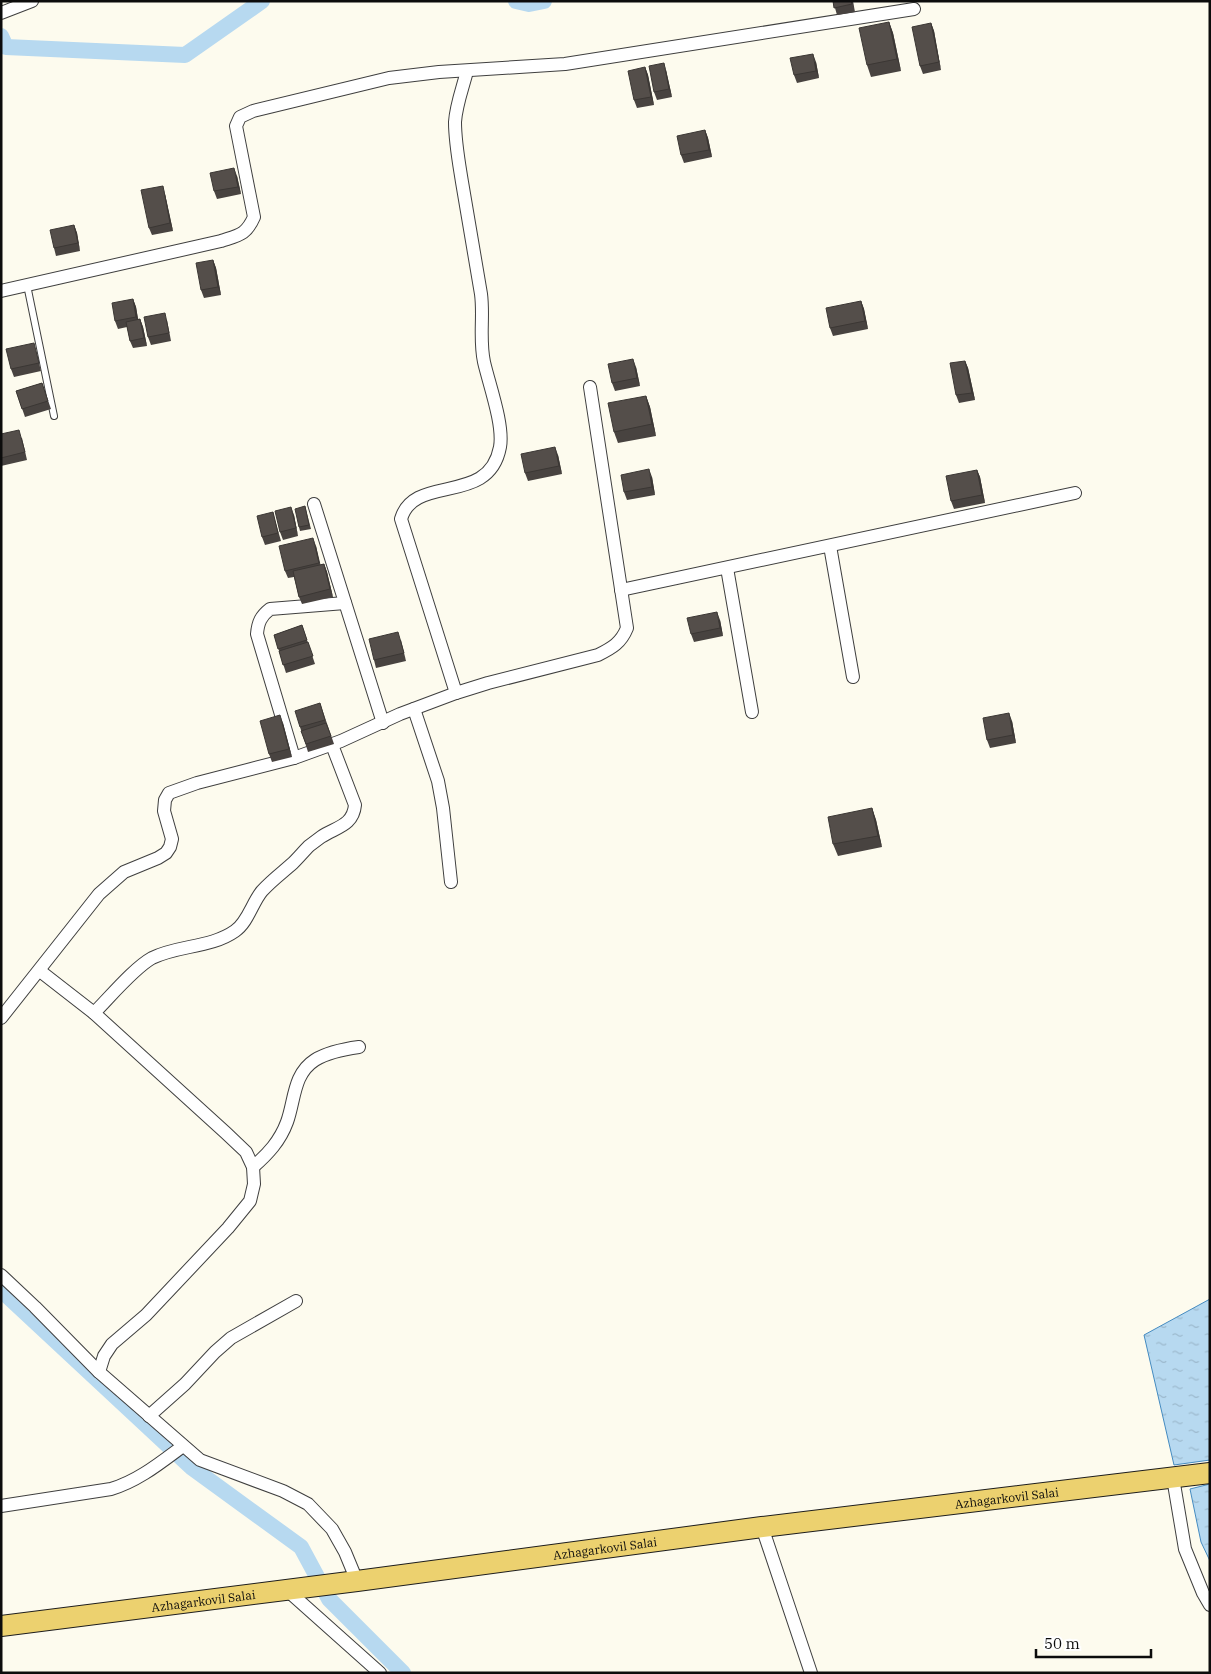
<svg xmlns="http://www.w3.org/2000/svg" width="1211" height="1674" font-family="'IBM Plex Serif',serif">
<style>
.water{fill:url(#water-ripples);stroke:#458bc0}
.lines{fill:none;stroke-linecap:round;stroke-linejoin:round}
.canal{stroke:#b7d9f0;stroke-width:16}
.lane-casing{stroke:#3f3f3f;stroke-width:8}
.street-casing{stroke:#3f3f3f;stroke-width:14}
.primary-casing{stroke:#1d1d1d;stroke-width:22}
.lane{stroke:#fff;stroke-width:6}
.street{stroke:#fff;stroke-width:12}
.primary{stroke:#ecd16f;stroke-width:20}
.wall{fill:#484340}
.shaded-wall{fill:#3b3734}
.building{fill:#544e4a;stroke:#3b3734}
.labels{text-anchor:middle;dominant-baseline:central;stroke-width:5;stroke-linejoin:round;paint-order:stroke}
.street-label{font-size:12px;fill:#0c0c0c;stroke:#fff}
</style>
<defs>
<pattern id="water-ripples" width="26" height="14" patternUnits="userSpaceOnUse" patternTransform="scale(1.25)"><rect width="26" height="14" fill="#b7d9f0"/><path d="M2 4q2-2 4 0t4 0M15 11q2-2 4 0t4 0" fill="none" stroke="#9cb9cd"/></pattern>
</defs>
<rect width="100%" height="100%" fill="#fdfbee"/>
<!-- water -->
<g class="water">
<path d="M 1210,1299 L 1210,1460 L 1174,1465 L 1144,1335 Z"/>
<path d="M 1210,1484 L 1210,1561 L 1201,1542 L 1190,1489 Z"/>
</g>
<g class="lines">
<!-- canal -->
<g class="canal">
<path d="M 516,1 L 529,4 L 544,1"/>
<path d="M 1,36 L 6,47 L 185,55 L 262,1"/>
<path d="M 1,1290 L 191,1467 L 301,1547 L 329,1599 L 403,1673"/>
</g>
<!-- lane casing -->
<g class="lane-casing">
<path id="lane" d="M 27,285 L 54,416"/>
</g>
<!-- street casing -->
<g class="street-casing">
<g id="street">
<path d="M 1,13 L 32,1"/>
<path d="M 1,291 L 221,241 C 239,235 246,235 254,217 L 236,126 L 240,117 L 253,111 L 389,78 L 439,72 L 565,64 L 914,9"/>
<path d="M 314,504 L 383,723"/>
<path d="M 830,546 L 853,677"/>
<path d="M 727,568 L 752,712"/>
<path d="M 621,590 L 1075,493"/>
<path d="M 456,693 L 401,519 C 414,473 489,507 500,447 C 504,425 489,384 484,362 C 479,339 484,316 481,294 C 475,257 468,219 462,182 C 459,163 455,142 455,122 C 456,105 463,87 467,71"/>
<path d="M 414,709 L 438,781 L 443,808 L 451,882"/>
<path d="M 294,758 L 257,634 C 258,622 261,616 270,609 L 345,603"/>
<path d="M 40,971 L 94,1013 L 226,1133 L 246,1152 L 253,1167 L 254,1184 L 250,1201 L 228,1228 L 146,1315 L 112,1344 L 104,1356 L 99,1372"/>
<path d="M 94,1013 C 110,997 134,968 152,958 C 178,945 211,948 235,931 C 248,922 252,903 262,891 C 272,880 283,872 293,863 C 299,857 304,851 309,846 C 313,843 317,840 321,837 C 336,827 353,826 355,805 L 332,745"/>
<path d="M 1,1018 L 99,894 L 124,872 L 158,858 L 166,853 L 170,847 L 172,839 L 164,811 L 165,800 L 169,793 L 197,783 L 294,758 L 341,741 L 400,714 L 456,693 L 488,683 L 598,655 C 612,648 621,643 627,628 L 590,387"/>
<path d="M 253,1167 C 268,1154 280,1141 287,1122 C 295,1100 293,1074 315,1060 C 328,1052 344,1049 359,1047"/>
<path d="M 1,1275 L 35,1307 L 99,1372 L 200,1460 L 283,1491 L 308,1504 L 332,1529 L 345,1552 L 357,1581"/>
<path d="M 149,1416 L 185,1384 L 215,1352 L 231,1338 L 296,1301"/>
<path d="M 1173,1478 L 1185,1549 L 1203,1593 L 1210,1605"/>
<path d="M 1,1506 L 111,1489 C 138,1481 160,1463 183,1446"/>
<path d="M 762,1527 L 811,1673"/>
<path d="M 287,1590 L 380,1673"/>
</g>
</g>
<!-- primary casing -->
<g class="primary-casing">
<g id="primary">
<path id="s1" d="M 1,1626 L 357,1581 L 762,1527 L 1210,1473"/>
</g>
</g>
<!-- lane -->
<use href="#lane" class="lane"/>
<!-- street -->
<use href="#street" class="street"/>
<!-- primary -->
<use href="#primary" class="primary"/>
</g>
<!-- wall -->
<g class="wall">
<path d="M 833,1 L 853,1 L 855,12 L 837,15 Z"/>
<path d="M 889,22 L 893,33 L 901,71 L 871,77 L 867,65 Z"/>
<path d="M 931,23 L 934,31 L 941,70 L 923,74 L 920,66 Z"/>
<path d="M 816,62 L 819,78 L 797,83 L 794,75 Z"/>
<path d="M 645,67 L 648,75 L 654,105 L 637,108 L 634,100 Z"/>
<path d="M 666,70 L 672,97 L 657,100 L 654,92 Z"/>
<path d="M 705,130 L 708,138 L 712,157 L 684,163 L 681,155 Z"/>
<path d="M 237,176 L 241,194 L 217,199 L 214,191 Z"/>
<path d="M 165,194 L 173,231 L 152,235 L 149,228 Z"/>
<path d="M 74,225 L 77,233 L 80,251 L 56,256 L 54,248 Z"/>
<path d="M 213,260 L 216,268 L 221,295 L 204,298 L 201,290 Z"/>
<path d="M 133,299 L 136,307 L 138,319 L 140,319 L 143,327 L 147,346 L 133,348 L 130,341 L 127,327 L 118,329 L 115,321 Z"/>
<path d="M 861,301 L 864,309 L 868,329 L 833,336 L 830,328 Z"/>
<path d="M 167,320 L 171,341 L 151,345 L 148,337 Z"/>
<path d="M 36,351 L 41,371 L 14,377 L 11,369 Z"/>
<path d="M 965,361 L 968,368 L 975,400 L 959,403 L 956,395 Z"/>
<path d="M 636,367 L 640,386 L 615,391 L 612,383 Z"/>
<path d="M 42,383 L 51,409 L 25,417 L 16,391 Z"/>
<path d="M 646,396 L 650,407 L 656,436 L 618,443 L 614,432 Z"/>
<path d="M 1,434 L 22,438 L 27,460 L 1,466 Z"/>
<path d="M 558,455 L 562,474 L 528,481 L 525,473 Z"/>
<path d="M 977,470 L 980,477 L 985,503 L 954,509 L 951,501 Z"/>
<path d="M 652,477 L 655,495 L 627,500 L 624,492 Z"/>
<path d="M 305,506 L 311,529 L 300,531 L 299,527 Z"/>
<path d="M 273,512 L 275,520 L 281,541 L 265,545 L 262,537 Z"/>
<path d="M 294,515 L 298,536 L 283,540 L 280,532 Z"/>
<path d="M 316,546 L 320,565 L 324,564 L 327,572 L 333,597 L 302,604 L 299,597 L 294,577 L 288,578 L 285,571 Z"/>
<path d="M 720,620 L 723,636 L 694,642 L 691,634 Z"/>
<path d="M 302,625 L 315,664 L 286,673 L 274,635 Z"/>
<path d="M 401,640 L 406,661 L 376,668 L 374,660 Z"/>
<path d="M 320,703 L 334,744 L 308,752 L 300,727 Z"/>
<path d="M 1012,721 L 1016,743 L 990,748 L 987,740 Z"/>
<path d="M 283,723 L 292,757 L 272,762 L 269,754 Z"/>
<path d="M 872,808 L 876,820 L 882,847 L 838,856 L 833,844 Z"/>
</g>
<!-- shaded-wall -->
<g class="shaded-wall">
<path d="M 889,22 L 893,33 L 901,71 L 897,59 Z"/>
<path d="M 931,23 L 934,31 L 941,70 L 939,62 Z"/>
<path d="M 813,54 L 816,62 L 819,78 L 816,71 Z"/>
<path d="M 664,63 L 666,70 L 672,97 L 669,89 Z"/>
<path d="M 645,67 L 648,75 L 654,105 L 651,97 Z"/>
<path d="M 705,130 L 708,138 L 712,157 L 709,150 Z"/>
<path d="M 234,168 L 237,176 L 241,194 L 238,187 Z"/>
<path d="M 163,186 L 165,194 L 173,231 L 170,223 Z"/>
<path d="M 74,225 L 77,233 L 80,251 L 78,243 Z"/>
<path d="M 213,260 L 216,268 L 221,295 L 218,287 Z"/>
<path d="M 133,299 L 136,307 L 139,325 L 136,317 Z"/>
<path d="M 861,301 L 864,309 L 868,329 L 865,321 Z"/>
<path d="M 140,319 L 143,327 L 147,346 L 144,338 Z"/>
<path d="M 633,359 L 636,367 L 640,386 L 637,378 Z"/>
<path d="M 965,361 L 968,368 L 975,400 L 972,393 Z"/>
<path d="M 646,396 L 650,407 L 656,436 L 652,424 Z"/>
<path d="M 555,447 L 558,455 L 562,474 L 559,466 Z"/>
<path d="M 649,469 L 652,477 L 655,495 L 652,487 Z"/>
<path d="M 977,470 L 980,477 L 985,503 L 982,495 Z"/>
<path d="M 291,507 L 294,515 L 298,536 L 296,528 Z"/>
<path d="M 313,538 L 316,546 L 322,571 L 319,563 Z"/>
<path d="M 324,564 L 327,572 L 333,597 L 330,589 Z"/>
<path d="M 717,612 L 720,620 L 723,636 L 720,628 Z"/>
<path d="M 1009,713 L 1012,721 L 1016,743 L 1013,735 Z"/>
<path d="M 280,715 L 283,723 L 292,757 L 289,749 Z"/>
<path d="M 872,808 L 876,820 L 882,847 L 878,836 Z"/>
</g>
<!-- building -->
<g class="building">
<path d="M 833,1 L 851,1 L 852,4 L 834,8 Z"/>
<path d="M 889,22 L 897,59 L 867,65 L 859,28 Z"/>
<path d="M 931,23 L 939,62 L 920,66 L 912,27 Z"/>
<path d="M 813,54 L 816,71 L 794,75 L 790,58 Z"/>
<path d="M 664,63 L 669,89 L 654,92 L 649,66 Z"/>
<path d="M 645,67 L 651,97 L 634,100 L 628,71 Z"/>
<path d="M 705,130 L 709,150 L 681,155 L 677,136 Z"/>
<path d="M 234,168 L 238,187 L 214,191 L 210,173 Z"/>
<path d="M 163,186 L 170,223 L 149,228 L 141,190 Z"/>
<path d="M 74,225 L 78,243 L 54,248 L 50,230 Z"/>
<path d="M 213,260 L 218,287 L 201,290 L 196,263 Z"/>
<path d="M 133,299 L 136,317 L 115,321 L 112,303 Z"/>
<path d="M 861,301 L 865,321 L 830,328 L 826,308 Z"/>
<path d="M 165,313 L 169,333 L 148,337 L 144,317 Z"/>
<path d="M 140,319 L 144,338 L 130,341 L 126,322 Z"/>
<path d="M 34,343 L 39,363 L 11,369 L 6,349 Z"/>
<path d="M 633,359 L 637,378 L 612,383 L 608,364 Z"/>
<path d="M 965,361 L 972,393 L 956,395 L 950,363 Z"/>
<path d="M 42,383 L 48,401 L 22,409 L 16,391 Z"/>
<path d="M 646,396 L 652,424 L 614,432 L 608,403 Z"/>
<path d="M 19,430 L 25,452 L 1,458 L 1,434 Z"/>
<path d="M 555,447 L 559,466 L 525,473 L 521,454 Z"/>
<path d="M 649,469 L 652,487 L 624,492 L 621,475 Z"/>
<path d="M 977,470 L 982,495 L 951,501 L 946,476 Z"/>
<path d="M 305,506 L 309,525 L 299,527 L 295,509 Z"/>
<path d="M 291,507 L 296,528 L 280,532 L 275,511 Z"/>
<path d="M 273,512 L 278,533 L 262,537 L 257,516 Z"/>
<path d="M 313,538 L 319,563 L 285,571 L 279,546 Z"/>
<path d="M 324,564 L 330,589 L 299,597 L 293,571 Z"/>
<path d="M 717,612 L 720,628 L 691,634 L 687,618 Z"/>
<path d="M 302,625 L 307,640 L 278,649 L 274,635 Z"/>
<path d="M 398,632 L 404,653 L 374,660 L 369,639 Z"/>
<path d="M 308,642 L 313,656 L 283,665 L 279,651 Z"/>
<path d="M 320,703 L 325,720 L 300,727 L 295,711 Z"/>
<path d="M 1009,713 L 1013,735 L 987,740 L 983,718 Z"/>
<path d="M 280,715 L 289,749 L 269,754 L 260,721 Z"/>
<path d="M 326,723 L 331,736 L 306,744 L 301,731 Z"/>
<path d="M 872,808 L 878,836 L 833,844 L 828,817 Z"/>
</g>
<g class="labels">
<!-- street labels -->
<g class="street-label">
<text stroke="none"><textPath href="#s1" startOffset="1014">Azhagarkovil Salai</textPath></text>
<text stroke="none"><textPath href="#s1" startOffset="609">Azhagarkovil Salai</textPath></text>
<text stroke="none"><textPath href="#s1" startOffset="204">Azhagarkovil Salai</textPath></text>
</g>
</g>
<!-- border -->
<rect width="1211" height="1674" fill="none" stroke="#0c0c0c" stroke-width="5"/>
<!-- scale -->
<path d="M1036 1649v8h115v-8" fill="none" stroke="#0c0c0c" stroke-width="2.5"/>
<text x="1044" y="1649" font-size="15" fill="#0c0c0c" stroke="#ffffff" stroke-width="4" paint-order="stroke">50 m</text>
</svg>
